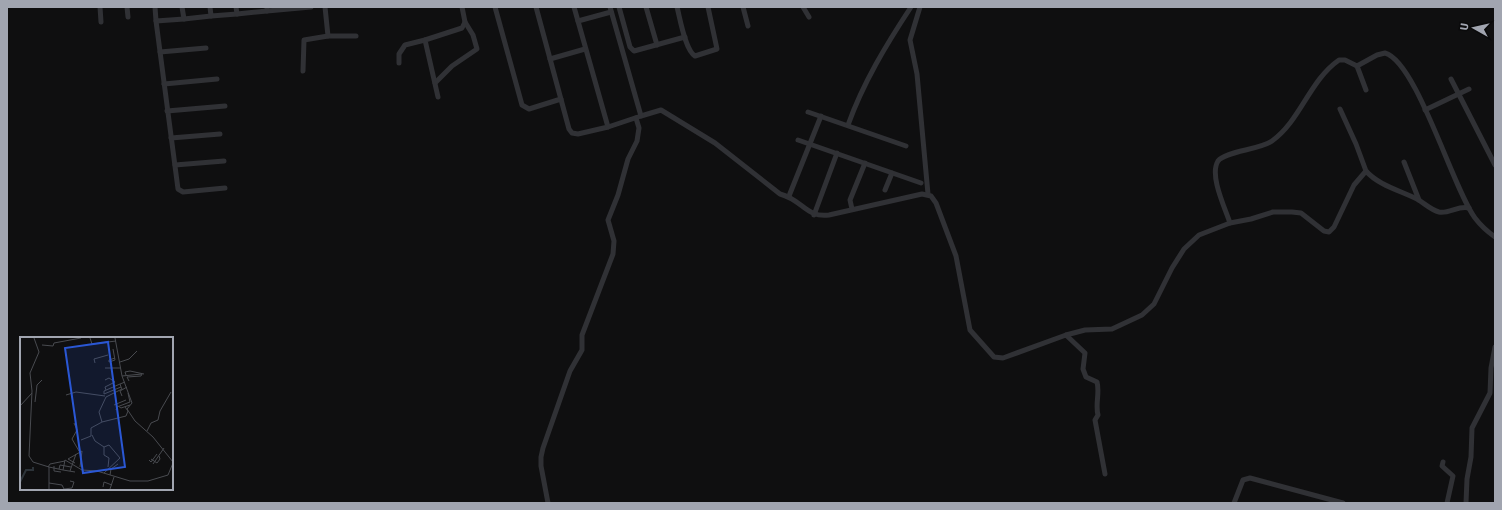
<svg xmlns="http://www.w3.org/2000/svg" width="1502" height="510" font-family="'Fira Sans',sans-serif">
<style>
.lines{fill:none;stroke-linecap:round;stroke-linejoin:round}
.street{stroke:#303135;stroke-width:5}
.inset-river{fill:none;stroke:#2c3339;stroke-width:2}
.inset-road{fill:none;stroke:#494b50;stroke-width:1}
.view{fill:#2a57d4;fill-opacity:0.15;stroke:#2a57d4;stroke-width:2}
.inset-edge{fill:none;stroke:#a1a5b0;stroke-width:2}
</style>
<rect width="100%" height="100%" fill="#0f0f10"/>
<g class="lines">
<!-- street -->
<g class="street">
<path d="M 100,7 L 101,22"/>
<path d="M 127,7 L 128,17"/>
<path d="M 155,7 L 156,21 L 184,19"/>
<path d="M 182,7 L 184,19 L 211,16"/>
<path d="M 210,7 L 211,16 L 237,14 L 236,7"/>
<path d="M 495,7 L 522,105 L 529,109 L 561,99"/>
<path d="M 536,7 L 569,129 L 572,133 L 578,134 L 608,127 L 574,7"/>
<path d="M 619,7 L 630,47 L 634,51 L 685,37"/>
<path d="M 646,7 L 657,45"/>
<path d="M 677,7 C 680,18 685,50 695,56 L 717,49 L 708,7"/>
<path d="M 743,7 L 748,26"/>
<path d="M 803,7 L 809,17"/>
<path d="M 920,7 L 910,40 L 917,74 L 928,194"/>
<path d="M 267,11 L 311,7"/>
<path d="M 237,14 L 267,11 L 267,7"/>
<path d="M 156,21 L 178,189 L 183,192 L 225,188"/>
<path d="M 578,21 L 611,12"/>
<path d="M 328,36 L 356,36"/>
<path d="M 160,52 L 206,48"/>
<path d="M 550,59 L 585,49"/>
<path d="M 399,63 L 399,54 L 405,45 L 425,40"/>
<path d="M 1357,66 L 1366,90"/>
<path d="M 303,71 L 304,40 L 328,36 L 325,7"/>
<path d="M 1451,79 L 1495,165"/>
<path d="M 435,83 L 452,66 L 477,49 L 473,35 L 465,22"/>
<path d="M 164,84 L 217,79"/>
<path d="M 438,97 L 425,40 L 462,28 L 465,22 L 462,7"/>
<path d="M 1340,109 L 1356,144 L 1366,171"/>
<path d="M 1425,110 L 1469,89"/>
<path d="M 167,111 L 225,106"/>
<path d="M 808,112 L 906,146"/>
<path d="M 641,116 L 661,110 L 715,143 L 780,194 C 803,200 806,218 829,215 L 922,194 L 931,196 L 936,203 L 956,256 L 970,330 L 994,357 L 1003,358 L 1066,335 L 1085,353 L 1083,369 L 1086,377 L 1097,382 C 1100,393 1095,404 1098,415 L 1095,420 L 1105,474"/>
<path d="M 848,125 C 863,83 886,45 911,7"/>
<path d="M 608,127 L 641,116 L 610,7"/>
<path d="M 171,138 L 220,134"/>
<path d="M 798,140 L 921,183"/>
<path d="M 1404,162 L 1419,200"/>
<path d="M 175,165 L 224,161"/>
<path d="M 885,190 L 892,173"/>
<path d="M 789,196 L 821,116"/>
<path d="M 852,209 L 850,200 L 865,163"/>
<path d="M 814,215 L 837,153"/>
<path d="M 1230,223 C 1225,208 1209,175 1218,161 C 1225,151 1259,150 1272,141 C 1301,120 1309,81 1339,60 L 1345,60 L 1357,66 L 1377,55 L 1385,53 C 1417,62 1453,189 1475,218 C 1481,226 1488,232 1495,237"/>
<path d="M 1066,335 L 1085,330 L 1112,329 L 1142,315 L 1154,304 L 1172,268 L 1184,249 L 1199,235 L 1230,223 L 1251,219 L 1273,212 L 1292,212 L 1301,213 L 1324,231 L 1329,232 L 1334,227 L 1354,185 L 1366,171 C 1378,185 1401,191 1417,199 C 1424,203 1431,210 1439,212 C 1449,214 1459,205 1469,208"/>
<path d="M 1443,462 L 1442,466 L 1453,476 L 1447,503"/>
<path d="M 548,503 L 541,466 L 541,457 L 543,448 L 570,371 L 582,350 L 582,335 L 613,254 L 614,241 L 608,220 L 618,195 L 628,159 L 637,141 L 639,128 L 636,118"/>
<path d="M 1234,503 L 1243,480 L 1250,478 L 1343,503"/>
<path d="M 1466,503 L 1467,479 L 1471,457 L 1472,428 L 1490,393 L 1491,368 L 1495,347"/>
</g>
</g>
<!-- overview -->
<g transform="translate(20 337)">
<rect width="153" height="153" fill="#0f0f10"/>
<path class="inset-river" d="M 0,145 L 6,133 L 13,133 L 13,130"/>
<path class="inset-road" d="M 14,1 L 19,15 L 10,36 L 12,54 L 9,119 L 13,125 L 29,130 L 29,152M 70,1 L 72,7 L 96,4M 95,1 L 102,39 L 112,66 L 107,72 L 115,84 L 133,100 L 153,125M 22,8 L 33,9 L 34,6 L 61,1M 93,12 L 95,23 L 89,25 L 89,23 L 95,21M 100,25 L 109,22 L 117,14M 75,26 L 74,22 L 88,18M 85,31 L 101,31M 106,38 L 105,35 L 110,34 L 124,37M 102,39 L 122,37 L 121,39 L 107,40 L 109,44M 85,43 L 89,41 L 95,45 L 85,50 L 86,53M 100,47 L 101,50 L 84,57 L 84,54 L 100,47 L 105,45M 46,58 L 56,55 L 85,59M 102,59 L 100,54 L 107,50M 86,60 L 102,52 L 101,50M 15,65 L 17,48 L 22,43M 94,68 L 106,63M 0,69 L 12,56M 98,69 L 101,71 L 110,68M 96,73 L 97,70 L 110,65 L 108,56M 82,85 L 106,79 L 108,74 L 105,70M 54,86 L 57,93 L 52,102 L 59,114M 127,94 L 131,86 L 138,83 L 140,74 L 151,55M 72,98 L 75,104 L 84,110 L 84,118 L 89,121 L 88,130M 61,103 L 71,99 L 71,91 L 82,85 L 79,75 L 86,60M 84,110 L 89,108 L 100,121 L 84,136M 131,122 L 137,126 L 140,122 L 139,119M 129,123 L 131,125 L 137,117M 55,126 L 48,122 L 62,114 L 60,130M 133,127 L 144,111M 34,129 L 34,134 L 41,135M 28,130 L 30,127 L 45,124M 29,130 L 43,133M 39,132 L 40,128 L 51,130M 50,134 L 56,117M 55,135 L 43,133 L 45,123 L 62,133 L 77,134 L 110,144 L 128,144 L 148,138 L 153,126M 90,138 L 91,132 L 98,127M 29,146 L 42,148 L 44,152 L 52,151 L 54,145 L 50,144M 83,150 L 84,145 L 92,148M 90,152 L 94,140"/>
<path class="view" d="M 88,5 L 105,130 L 63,136 L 45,11 Z"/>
<rect width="153" height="153" class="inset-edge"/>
</g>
<!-- border -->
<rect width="1502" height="510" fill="none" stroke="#a1a5b0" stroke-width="16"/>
<!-- north arrow -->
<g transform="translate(1474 28) rotate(278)" stroke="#0a0a0b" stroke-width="3" paint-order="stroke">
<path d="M0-3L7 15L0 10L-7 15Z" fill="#a1a5b0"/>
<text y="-6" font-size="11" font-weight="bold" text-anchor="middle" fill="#a1a5b0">U</text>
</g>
</svg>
